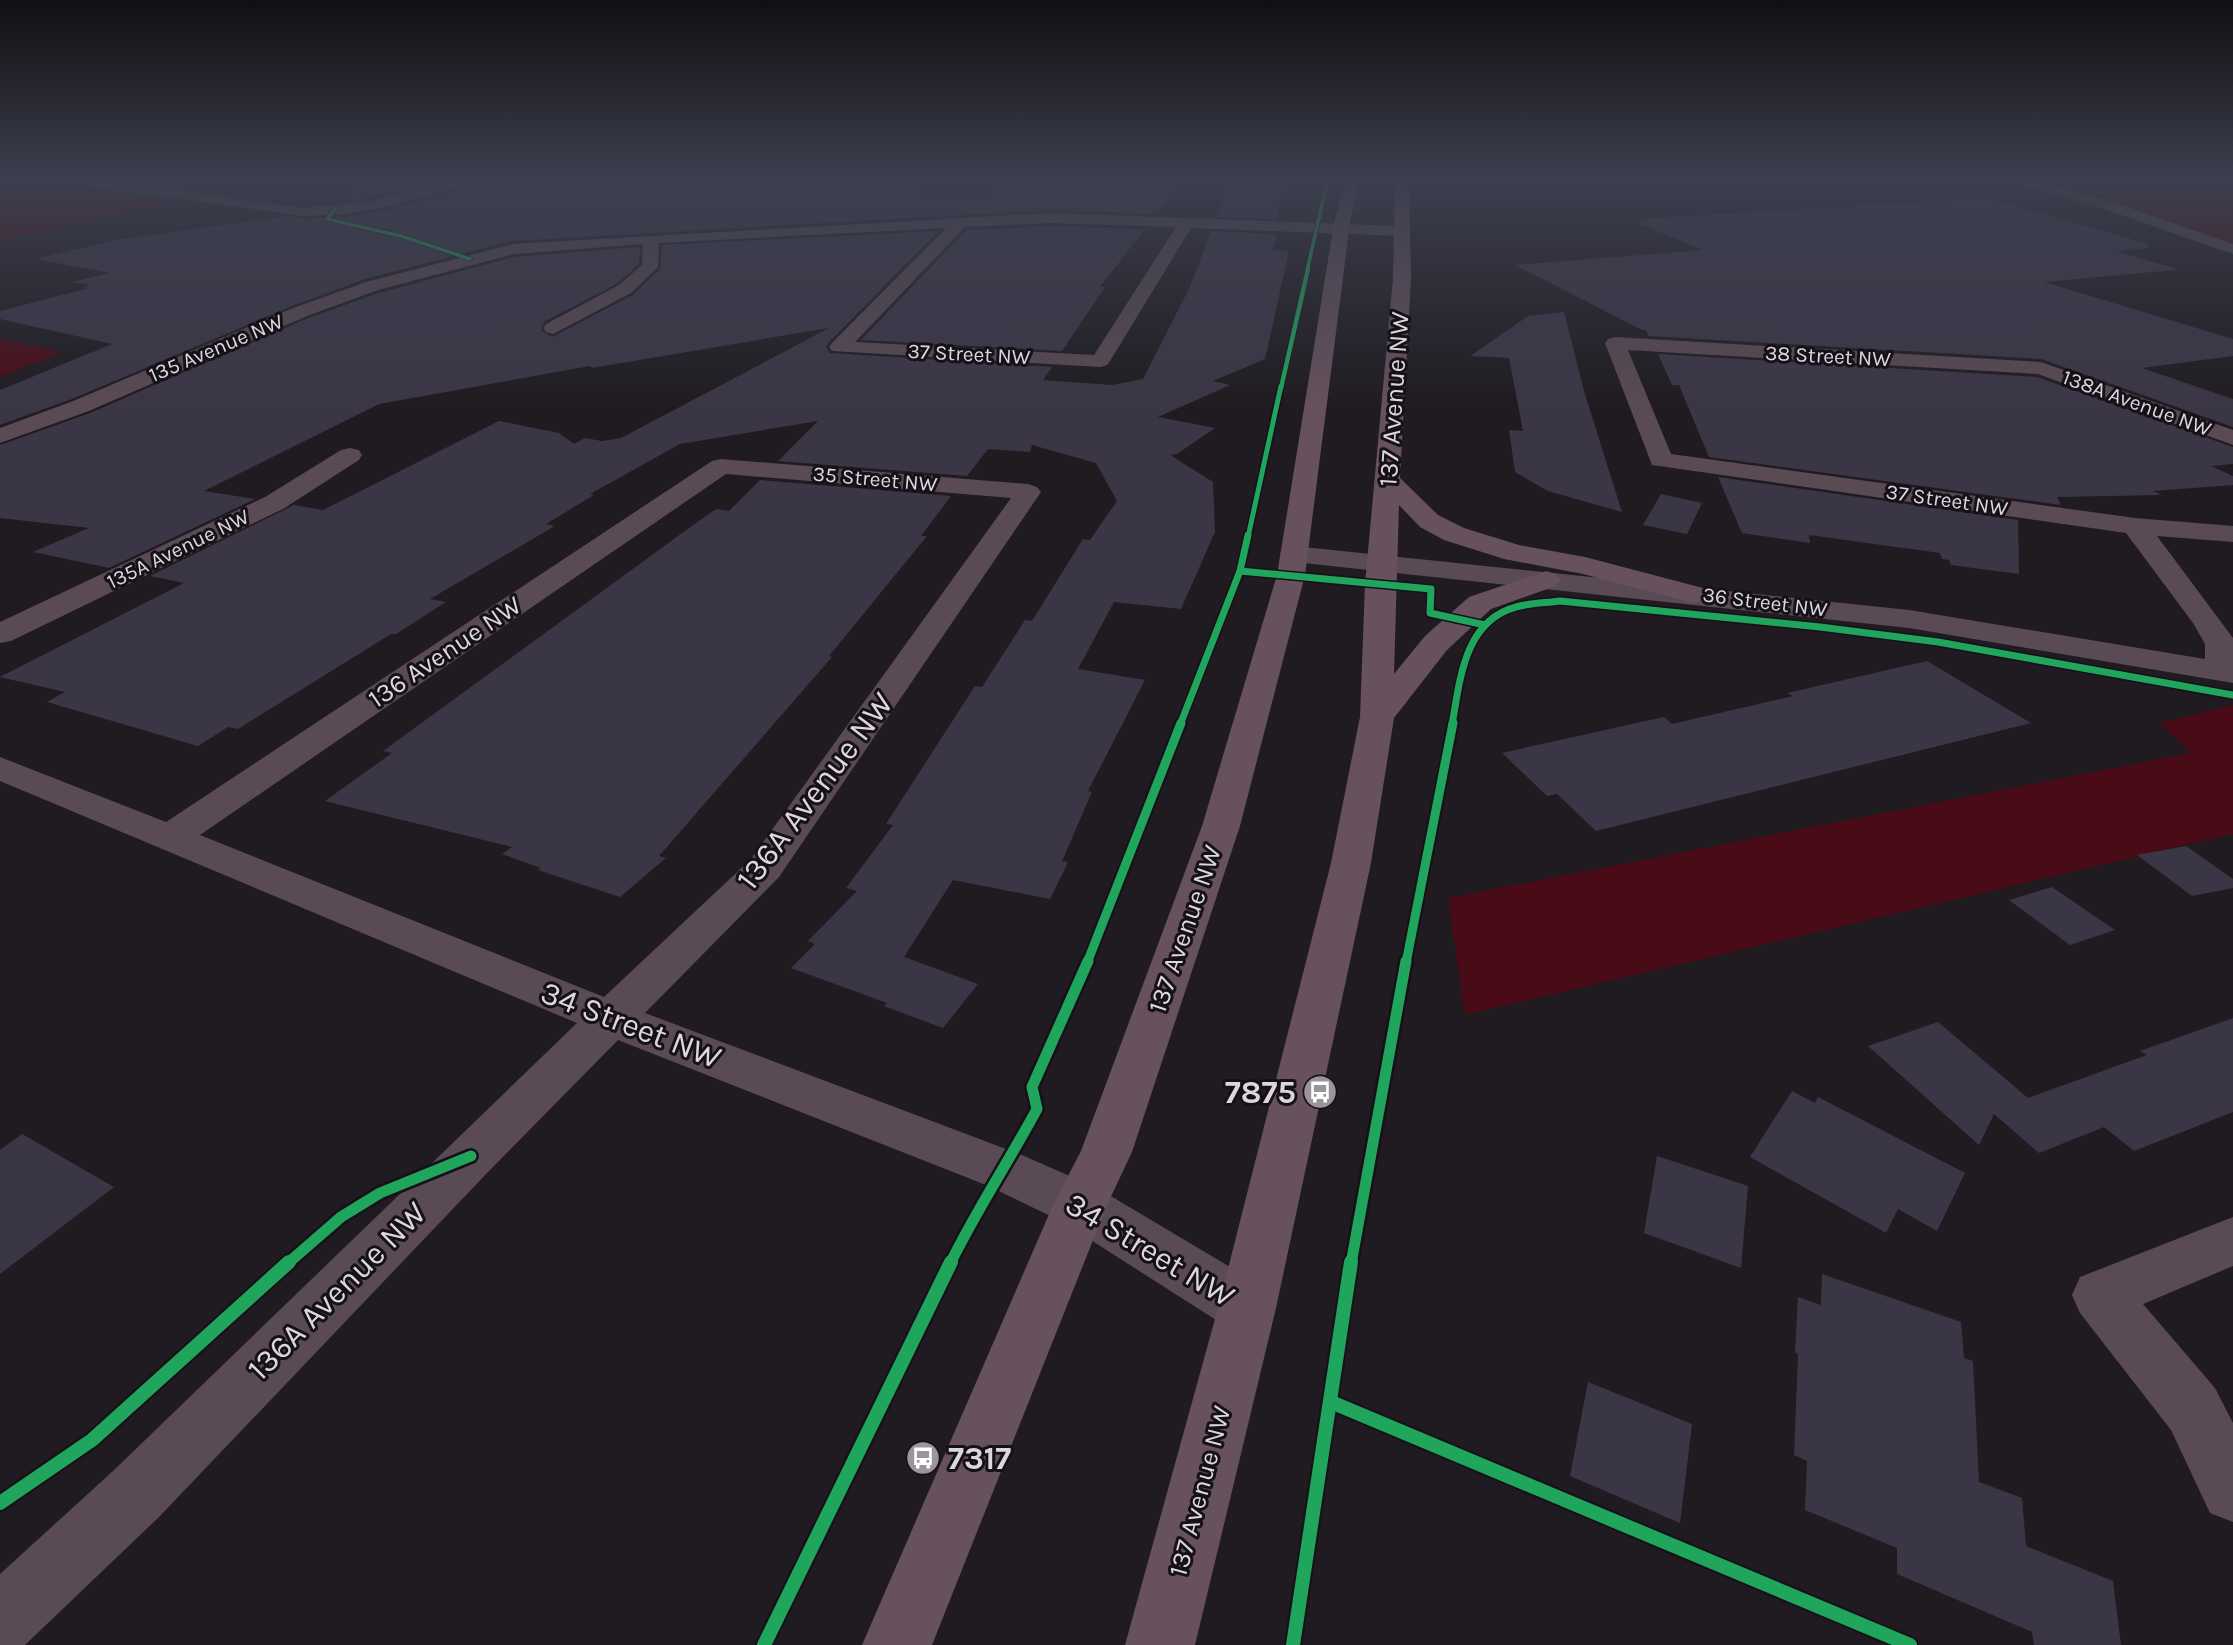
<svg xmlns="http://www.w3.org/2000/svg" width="2233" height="1645" font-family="Karla,sans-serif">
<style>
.green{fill:#490b16}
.building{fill:#3b3646}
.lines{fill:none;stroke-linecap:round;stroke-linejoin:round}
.minor{fill:#5a4a53;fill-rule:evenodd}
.major{fill:#66515d;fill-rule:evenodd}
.cycleway-far6-casing{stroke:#161118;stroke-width:5}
.cycleway-far5-casing{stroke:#161118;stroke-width:6}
.cycleway-far4-casing{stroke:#161118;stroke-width:8}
.cycleway-far3-casing{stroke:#161118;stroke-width:10}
.cycleway-far2-casing{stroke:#161118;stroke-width:13}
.cycleway-far1-casing{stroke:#161118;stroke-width:16}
.cycleway-casing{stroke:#161118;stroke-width:18}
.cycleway-far6{stroke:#20a55d;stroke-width:3.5}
.cycleway-far5{stroke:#20a55d;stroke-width:4.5}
.cycleway-far4{stroke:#20a55d;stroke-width:5}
.cycleway-far3{stroke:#20a55d;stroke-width:7}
.cycleway-far2{stroke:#20a55d;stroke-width:9}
.cycleway-far1{stroke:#20a55d;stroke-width:11}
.cycleway{stroke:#20a55d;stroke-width:14}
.labels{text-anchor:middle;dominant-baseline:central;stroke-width:6;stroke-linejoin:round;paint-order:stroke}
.far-street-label{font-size:21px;fill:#dbd7dc;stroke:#161118}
.street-label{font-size:26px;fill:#dbd7dc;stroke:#161118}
.near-street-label{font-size:32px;fill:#dbd7dc;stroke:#161118}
.near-poi-label{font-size:32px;font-weight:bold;fill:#dbd7dc;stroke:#161118;text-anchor:end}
</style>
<rect width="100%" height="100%" fill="#1f1b20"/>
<!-- green -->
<g class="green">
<path d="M 2031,178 L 2233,178 L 2233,243 L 2112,201 Z"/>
<path d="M 0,182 L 60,185 L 173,203 L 0,242 Z"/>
<path d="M 0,339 L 64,352 L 0,377 Z"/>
<path d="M 2233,705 L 2233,834 L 1465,1015 L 1448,898 L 2191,753 L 2160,723 Z"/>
</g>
<!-- building -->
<g class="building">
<path d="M 352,178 L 448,178 L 352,201 Z"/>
<path d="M 478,178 L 909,178 L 922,199 L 987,195 L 1007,178 L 1185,178 L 1156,214 L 1050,210 L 512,241 L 365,279 L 292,306 L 72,399 L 0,425 L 0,390 L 112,344 L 0,319 L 0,311 L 89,288 L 84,287 L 91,285 L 73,282 L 109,273 L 36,259 L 116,240 L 287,216 L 304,219 L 346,217 L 388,210 L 455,191 Z"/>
<path d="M 1232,178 L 1286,178 L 1277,219 L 1217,217 Z"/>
<path d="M 1986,198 L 2149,244 L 2149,248 L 2115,251 L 2174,268 L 2174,270 L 2044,282 L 2233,339 L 2233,356 L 2142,368 L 2233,399 L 2233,427 L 2041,359 L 1649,336 L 1646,330 L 1640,329 L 1515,265 L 1703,250 L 1635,222 L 1644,221 L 1639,219 Z"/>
<path d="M 1050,226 L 1145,229 L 1100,287 L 1105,287 L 1062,351 L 861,340 L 966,230 Z"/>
<path d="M 939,231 L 830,341 L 826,347 L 830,353 L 1052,367 L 1043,380 L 1112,385 L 1143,379 L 1190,287 L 1211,231 L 1274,234 L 1277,236 L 1273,250 L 1289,251 L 1265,359 L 1213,381 L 1230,385 L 1158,417 L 1215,428 L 1177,454 L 1170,455 L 1213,482 L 1215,532 L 1181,609 L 1114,602 L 1078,669 L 1145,680 L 1088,791 L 1092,792 L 1062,861 L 1068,862 L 1050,899 L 953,880 L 904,957 L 978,984 L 943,1028 L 884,1006 L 887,1003 L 791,968 L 815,944 L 808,941 L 857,891 L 846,888 L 893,825 L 886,824 L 975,686 L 982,687 L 1025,620 L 1032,621 L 1083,539 L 1090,540 L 1117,501 L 1096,463 L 1032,445 L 1030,452 L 988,449 L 967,476 L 778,461 L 818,421 L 680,444 L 590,494 L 594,495 L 546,524 L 555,526 L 430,599 L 446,602 L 396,634 L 391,634 L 238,729 L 228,727 L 198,746 L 47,702 L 65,692 L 0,677 L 184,583 L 150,576 L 294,505 L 323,510 L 499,421 L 559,433 L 574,444 L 585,438 L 602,441 L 621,438 L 829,328 L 592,368 L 590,366 L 379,404 L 204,491 L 255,499 L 109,568 L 33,552 L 89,528 L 0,518 L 0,445 L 90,413 L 308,318 L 379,293 L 514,257 L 640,247 L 639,264 L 618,283 L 544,322 L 541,330 L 552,337 L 633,295 L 660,269 L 662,245 Z"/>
<path d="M 1564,312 L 1584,391 L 1622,512 L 1548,491 L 1515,472 L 1509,430 L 1523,431 L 1509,358 L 1470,356 L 1528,316 Z"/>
<path d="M 1658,354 L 2037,377 L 2233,447 L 2233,464 L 2211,466 L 2233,476 L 2233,485 L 2153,491 L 2161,495 L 2057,497 L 2061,505 L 1709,457 L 1679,385 L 1672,385 Z"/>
<path d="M 1718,477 L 2018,520 L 2019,574 L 1951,565 L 1949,560 L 1942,559 L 1940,553 L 1809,535 L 1810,543 L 1742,533 Z"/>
<path d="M 760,480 L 951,496 L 921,536 L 927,536 L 829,656 L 832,657 L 659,856 L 666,858 L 620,897 L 538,870 L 541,868 L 502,854 L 512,847 L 325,801 L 392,753 L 383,751 L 689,528 L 716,509 L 729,511 Z"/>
<path d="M 1661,494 L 1702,503 L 1687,534 L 1643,525 Z"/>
<path d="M 1927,661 L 2031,723 L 1596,831 L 1557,794 L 1547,796 L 1502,753 L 1664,717 L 1672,724 L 1793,696 L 1787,693 Z"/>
<path d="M 2186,846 L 2233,879 L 2233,888 L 2192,896 L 2137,855 Z"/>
<path d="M 2052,887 L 2115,930 L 2070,945 L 2009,900 Z"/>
<path d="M 2233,1018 L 2233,1112 L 2134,1151 L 2104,1127 L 2039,1153 L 1994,1114 L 1979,1145 L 1868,1046 L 1938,1022 L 2028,1098 L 2147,1055 L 2140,1051 Z"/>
<path d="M 1792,1091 L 1815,1103 L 1818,1097 L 1965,1173 L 1937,1231 L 1898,1209 L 1886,1233 L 1750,1157 Z"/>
<path d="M 22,1134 L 114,1187 L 0,1274 L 0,1150 Z"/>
<path d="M 1657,1156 L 1748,1186 L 1741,1268 L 1644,1233 Z"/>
<path d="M 1822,1274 L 1961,1322 L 1964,1358 L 1973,1361 L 1979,1482 L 2022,1498 L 2026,1546 L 2113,1581 L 2121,1645 L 2034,1645 L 2032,1632 L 1897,1574 L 1897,1548 L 1805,1510 L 1807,1461 L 1794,1455 L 1798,1354 L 1795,1352 L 1798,1297 L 1821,1305 Z"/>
<path d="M 1588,1382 L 1692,1424 L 1680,1523 L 1570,1476 Z"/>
</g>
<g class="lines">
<!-- minor -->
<g class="minor">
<path d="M 21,178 L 88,178 L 304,208 L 367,202 L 457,178 L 476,178 L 454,188 L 388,207 L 346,214 L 304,216 L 75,184 L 28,182 Z"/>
<path d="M 2003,178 L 2024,178 L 2106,200 L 2233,244 L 2233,254 L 2096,206 L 2005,181 Z"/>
<path d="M 1050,213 L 1402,226 L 1410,231 L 1402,236 L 1191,228 L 1110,361 L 1107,365 L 1100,367 L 832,351 L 829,347 L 832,343 L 946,228 L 659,243 L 658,267 L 631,293 L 553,334 L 546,332 L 543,328 L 546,324 L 619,285 L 642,265 L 643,244 L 514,254 L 378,290 L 307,316 L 89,411 L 0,443 L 0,428 L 73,401 L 293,308 L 366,282 L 513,244 ZM 1050,223 L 1176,227 L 1094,355 L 855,342 L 965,227 Z"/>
<path d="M 1615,337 L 2041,362 L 2233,430 L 2233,445 L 2038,374 L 1628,350 L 1671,454 L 2135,518 L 2233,526 L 2233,542 L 2157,536 L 2233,638 L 2233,683 L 1909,628 L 1294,562 L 1284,560 L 1280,554 L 1284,548 L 1294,546 L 1909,610 L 2205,659 L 2205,644 L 2193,623 L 2126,533 L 1652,465 L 1605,343 L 1608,339 Z"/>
<path d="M 350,448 L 359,450 L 362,455 L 359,460 L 283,509 L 11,641 L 0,643 L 0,622 L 265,497 L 341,450 Z"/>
<path d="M 721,459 L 1028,484 L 1037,487 L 1041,492 L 779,877 L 645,1013 L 1022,1155 L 1099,1189 L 1267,1289 L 1276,1308 L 1267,1327 L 1247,1334 L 1227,1327 L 1061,1221 L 986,1185 L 618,1040 L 489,1171 L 159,1517 L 25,1645 L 0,1645 L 0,1574 L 113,1471 L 577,1023 L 0,781 L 0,757 L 166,822 L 712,461 ZM 726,474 L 1011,498 L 751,859 L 604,997 L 200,835 Z"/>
<path d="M 2233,1217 L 2233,1266 L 2143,1304 L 2215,1388 L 2233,1423 L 2233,1522 L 2210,1513 L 2171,1430 L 2080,1313 L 2072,1295 L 2080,1277 Z"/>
</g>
<!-- major -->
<g class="major">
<path d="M 1346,178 L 1360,178 L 1350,223 L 1305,575 L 1240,826 L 1132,1152 L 1107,1205 L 932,1645 L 862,1645 L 1053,1205 L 1081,1151 L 1202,826 L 1277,575 L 1334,223 Z"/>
<path d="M 1395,178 L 1409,178 L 1411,278 L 1400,478 L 1438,515 L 1464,528 L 1519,545 L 1585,557 L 1703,588 L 1708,594 L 1703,600 L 1693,603 L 1583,574 L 1504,559 L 1444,540 L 1420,527 L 1399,505 L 1394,674 L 1425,636 L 1469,597 L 1546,571 L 1556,574 L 1561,580 L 1556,586 L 1491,609 L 1447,650 L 1394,718 L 1371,863 L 1276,1308 L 1195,1645 L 1125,1645 L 1218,1308 L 1331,863 L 1360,717 L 1365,584 L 1393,278 Z"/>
</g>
<!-- cycleway-far6 casing -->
<g class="cycleway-far6-casing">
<g id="cycleway-far6">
<path d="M 336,208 L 327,219 L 401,236 L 470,259"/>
<path d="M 1307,271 L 1328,178"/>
</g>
</g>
<!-- cycleway-far5 casing -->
<g class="cycleway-far5-casing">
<path id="cycleway-far5" d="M 1281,388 L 1308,269"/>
</g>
<!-- cycleway-far4 casing -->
<g class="cycleway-far4-casing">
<path id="cycleway-far4" d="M 1248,537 L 1281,386"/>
</g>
<!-- cycleway-far3 casing -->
<g class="cycleway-far3-casing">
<g id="cycleway-far3">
<path d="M 1240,571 L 1431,589 L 1430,613 L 1485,625"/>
<path d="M 1180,725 L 1240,571 L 1248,535"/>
<path d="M 1452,725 C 1460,680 1464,621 1516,607 C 1530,603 1546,603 1560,601 L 1820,627 L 1938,642 L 2233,695"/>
</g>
</g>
<!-- cycleway-far2 casing -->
<g class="cycleway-far2-casing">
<g id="cycleway-far2">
<path d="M 1087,963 L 1181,723"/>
<path d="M 1406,963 L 1453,723"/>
</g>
</g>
<!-- cycleway-far1 casing -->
<g class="cycleway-far1-casing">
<g id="cycleway-far1">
<path d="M 287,1264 L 341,1217 L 380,1193 L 471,1156"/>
<path d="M 950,1264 C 976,1211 1009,1161 1037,1109 L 1032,1087 L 1088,961"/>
<path d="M 1351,1264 L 1406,961"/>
</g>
</g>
<!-- cycleway casing -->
<g class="cycleway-casing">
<g id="cycleway">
<path d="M 1331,1402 L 1910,1645"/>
<path d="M 0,1503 L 92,1440 L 289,1262"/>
<path d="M 764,1645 L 951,1262"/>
<path d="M 1293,1645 L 1351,1262"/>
</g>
</g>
<!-- cycleway-far6 -->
<use href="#cycleway-far6" class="cycleway-far6"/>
<!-- cycleway-far5 -->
<use href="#cycleway-far5" class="cycleway-far5"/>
<!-- cycleway-far4 -->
<use href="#cycleway-far4" class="cycleway-far4"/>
<!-- cycleway-far3 -->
<use href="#cycleway-far3" class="cycleway-far3"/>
<!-- cycleway-far2 -->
<use href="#cycleway-far2" class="cycleway-far2"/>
<!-- cycleway-far1 -->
<use href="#cycleway-far1" class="cycleway-far1"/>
<!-- cycleway -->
<use href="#cycleway" class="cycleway"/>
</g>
<!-- sky -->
<linearGradient id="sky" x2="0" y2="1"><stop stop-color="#110f12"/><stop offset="0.44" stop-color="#3c3f4e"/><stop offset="1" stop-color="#3c3f4e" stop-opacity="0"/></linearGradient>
<rect width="2233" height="408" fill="url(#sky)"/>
<!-- icons -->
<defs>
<g id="bus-disc" transform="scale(1.75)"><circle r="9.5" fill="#99959a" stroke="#161118"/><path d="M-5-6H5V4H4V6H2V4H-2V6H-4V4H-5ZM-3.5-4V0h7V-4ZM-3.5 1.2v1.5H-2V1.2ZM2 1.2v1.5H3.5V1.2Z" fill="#fff"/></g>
</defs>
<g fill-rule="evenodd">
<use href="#bus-disc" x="1320" y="1092"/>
<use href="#bus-disc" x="923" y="1458"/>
</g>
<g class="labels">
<!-- far-street labels -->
<g class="far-street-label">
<text transform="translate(216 348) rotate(-23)">135 Avenue NW</text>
<text transform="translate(969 354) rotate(3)">37 Street NW</text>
<text transform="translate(1828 356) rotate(3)">38 Street NW</text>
<text transform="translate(2137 403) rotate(20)">138A Avenue NW</text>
<text transform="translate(875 479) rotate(5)">35 Street NW</text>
<text transform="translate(1947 500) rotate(8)">37 Street NW</text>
<text transform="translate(178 549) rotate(-26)">135A Avenue NW</text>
<text transform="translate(1765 602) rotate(7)">36 Street NW</text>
</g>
<!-- street labels -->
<g class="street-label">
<text transform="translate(1394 399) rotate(-86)">137 Avenue NW</text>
<text transform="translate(445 652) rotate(-34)">136 Avenue NW</text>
<text transform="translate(1185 929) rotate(-71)">137 Avenue NW</text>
<text transform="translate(1200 1491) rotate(-75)">137 Avenue NW</text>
</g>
<!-- near-street labels -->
<g class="near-street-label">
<text transform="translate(815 791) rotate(-53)">136A Avenue NW</text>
<text transform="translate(631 1025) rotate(21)">34 Street NW</text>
<text transform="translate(1150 1250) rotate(31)">34 Street NW</text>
<text transform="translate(337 1291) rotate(-45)">136A Avenue NW</text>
</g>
<!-- near-poi labels -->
<g class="near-poi-label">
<text x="1296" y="1092">7875</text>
<text x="948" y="1458" text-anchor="start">7317</text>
</g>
</g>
</svg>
